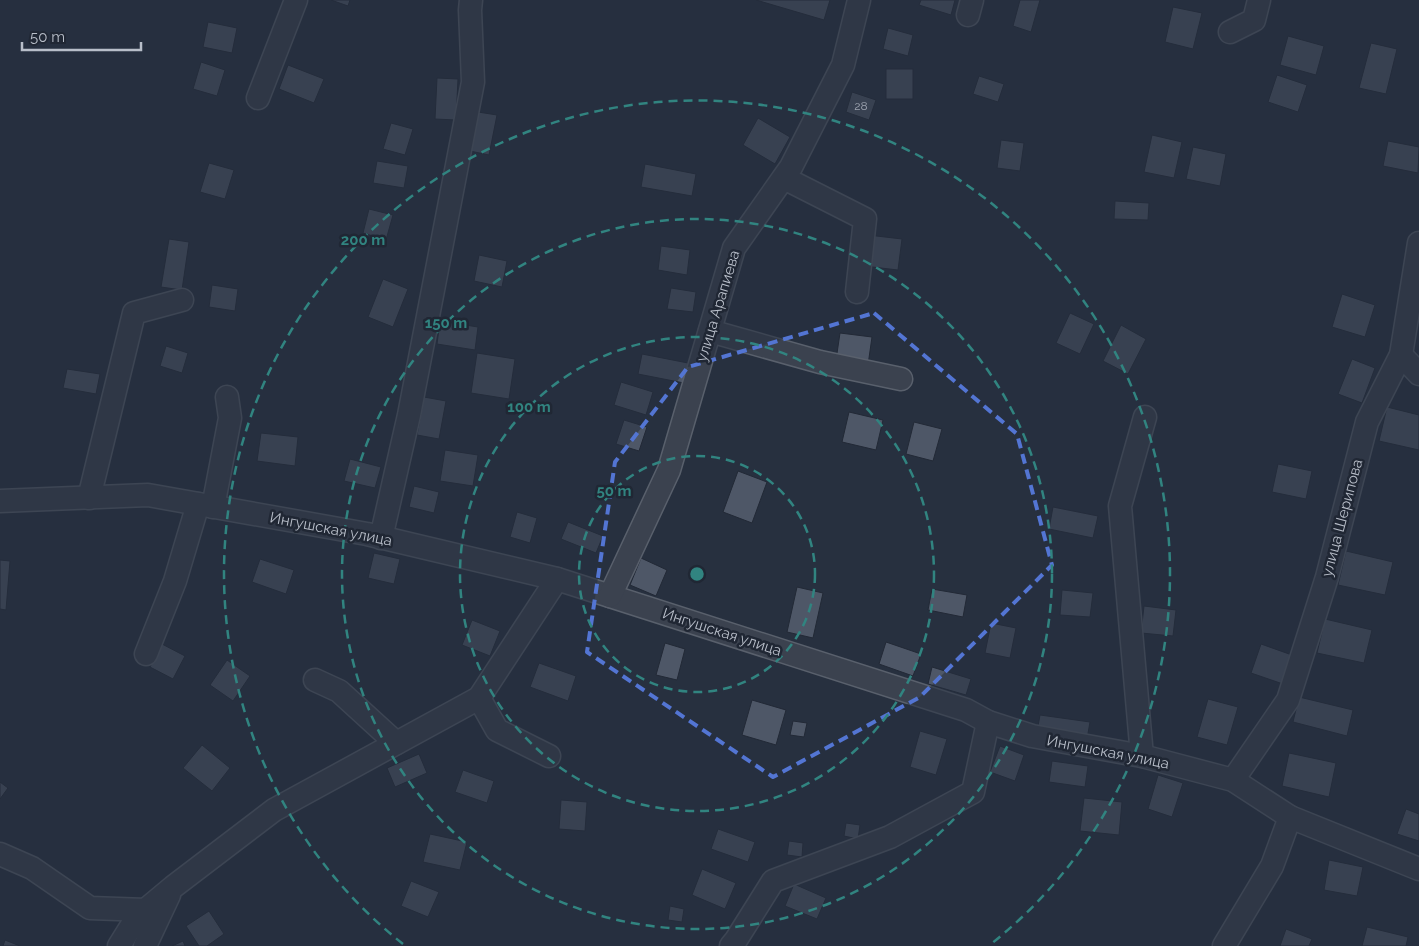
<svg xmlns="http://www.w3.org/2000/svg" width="1419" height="946" font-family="Raleway,sans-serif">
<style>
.building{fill:#4e5767;stroke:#222936}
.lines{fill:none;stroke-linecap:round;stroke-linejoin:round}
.minor-casing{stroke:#59606c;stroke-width:25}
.minor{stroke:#3b424f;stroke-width:22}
.marked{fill:none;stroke:#5375d3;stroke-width:4;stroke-dasharray:10 6;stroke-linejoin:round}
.ring{fill:none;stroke:#318480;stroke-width:2.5;stroke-dasharray:9 6}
.labels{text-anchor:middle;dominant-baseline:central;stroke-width:5;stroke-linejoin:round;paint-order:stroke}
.number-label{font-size:12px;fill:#9ea4b0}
.street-label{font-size:15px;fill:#b8bec9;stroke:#202734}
.centre{fill:#318480;stroke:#202734;stroke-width:2.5}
.ring-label{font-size:15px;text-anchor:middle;font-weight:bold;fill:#318480;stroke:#202734;stroke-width:5;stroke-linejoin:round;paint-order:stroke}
</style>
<rect width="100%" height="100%" fill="#27303f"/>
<!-- building -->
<g class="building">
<path d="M 331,0 L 350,0 L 348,6 Z"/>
<path d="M 756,0 L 830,0 L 824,20 Z"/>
<path d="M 921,0 L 955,0 L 951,15 L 919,5 Z"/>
<path d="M 1020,0 L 1040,0 L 1031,32 L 1013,26 Z"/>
<path d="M 1173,7 L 1202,13 L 1193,49 L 1165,42 Z"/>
<path d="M 208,22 L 237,28 L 232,53 L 203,47 Z"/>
<path d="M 888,28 L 913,35 L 908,56 L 883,49 Z"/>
<path d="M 1288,36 L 1324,46 L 1316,75 L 1280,65 Z"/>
<path d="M 1371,43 L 1397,49 L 1386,94 L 1359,88 Z"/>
<path d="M 201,62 L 225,70 L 217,96 L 193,89 Z"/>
<path d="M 288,65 L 324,79 L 314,103 L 279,89 Z"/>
<rect x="886" y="69" width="27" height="30"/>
<path d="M 1277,75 L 1307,85 L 1298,112 L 1268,102 Z"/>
<path d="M 979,76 L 1004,84 L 998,102 L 973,94 Z"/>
<path d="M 437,78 L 458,79 L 456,120 L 435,119 Z"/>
<path d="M 852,92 L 876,100 L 869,120 L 846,112 Z"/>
<path d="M 478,112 L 497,115 L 489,155 L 470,151 Z"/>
<path d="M 758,118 L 790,137 L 775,164 L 743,145 Z"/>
<path d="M 391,123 L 413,129 L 405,155 L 383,149 Z"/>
<path d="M 1152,135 L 1182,142 L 1174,178 L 1144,172 Z"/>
<path d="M 1001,140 L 1024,143 L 1020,171 L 997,168 Z"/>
<path d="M 1388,141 L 1419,147 L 1418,173 L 1383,166 Z"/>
<path d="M 1193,147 L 1226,154 L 1220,186 L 1186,179 Z"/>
<path d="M 377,161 L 408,166 L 404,188 L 373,183 Z"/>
<path d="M 209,163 L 234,170 L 225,199 L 200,192 Z"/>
<path d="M 645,164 L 696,174 L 692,196 L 641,187 Z"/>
<path d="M 1115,201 L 1149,203 L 1148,220 L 1114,219 Z"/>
<path d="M 369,209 L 393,215 L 386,240 L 363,233 Z"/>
<path d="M 868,235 L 902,239 L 898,270 L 864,266 Z"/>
<path d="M 169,239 L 189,242 L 182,290 L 161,287 Z"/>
<path d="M 661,246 L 690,250 L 687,275 L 658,270 Z"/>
<path d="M 479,255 L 507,261 L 502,287 L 474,281 Z"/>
<path d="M 383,279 L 408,289 L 393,327 L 368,317 Z"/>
<path d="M 212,285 L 238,289 L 235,311 L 209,307 Z"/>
<path d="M 671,288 L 696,292 L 693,312 L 667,309 Z"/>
<path d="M 1342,294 L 1375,305 L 1365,337 L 1332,327 Z"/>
<path d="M 1070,313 L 1094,324 L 1080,354 L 1056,343 Z"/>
<path d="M 440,321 L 478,327 L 475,350 L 437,344 Z"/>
<path d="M 1121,325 L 1146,339 L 1128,374 L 1103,361 Z"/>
<path d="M 840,333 L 872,337 L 868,365 L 836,360 Z"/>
<path d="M 166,346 L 188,353 L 182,373 L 160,366 Z"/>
<path d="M 477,353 L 515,359 L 509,399 L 471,393 Z"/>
<path d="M 642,354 L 688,363 L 684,383 L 638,374 Z"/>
<path d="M 1352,359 L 1375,368 L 1362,403 L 1338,394 Z"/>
<path d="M 67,369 L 100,374 L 96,394 L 63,388 Z"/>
<path d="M 621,382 L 653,392 L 646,415 L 614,405 Z"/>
<path d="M 424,397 L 446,401 L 439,439 L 417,435 Z"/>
<path d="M 1387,407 L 1419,415 L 1419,450 L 1379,441 Z"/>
<path d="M 849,412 L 883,420 L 876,450 L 842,442 Z"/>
<path d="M 624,420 L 647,427 L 639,451 L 616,444 Z"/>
<path d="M 914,422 L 942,429 L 933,461 L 906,454 Z"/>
<path d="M 261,433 L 298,437 L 295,466 L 257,461 Z"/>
<path d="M 445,450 L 478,455 L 473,486 L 440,481 Z"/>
<path d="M 350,459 L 381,467 L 375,488 L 344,481 Z"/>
<path d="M 1278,464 L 1312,471 L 1306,499 L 1272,492 Z"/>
<path d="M 738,471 L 767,482 L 752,523 L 723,512 Z"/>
<path d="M 414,486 L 439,492 L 434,513 L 409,507 Z"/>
<path d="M 1053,507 L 1098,516 L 1093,538 L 1049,529 Z"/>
<path d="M 517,512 L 537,518 L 530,543 L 510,537 Z"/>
<path d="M 568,522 L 603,536 L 596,553 L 561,539 Z"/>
<path d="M 1346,551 L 1393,562 L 1385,595 L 1338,585 Z"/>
<path d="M 374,553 L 400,559 L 394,584 L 368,578 Z"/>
<path d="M 641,558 L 667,570 L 656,596 L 630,585 Z"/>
<path d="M 260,559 L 294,570 L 286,594 L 252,582 Z"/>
<path d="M 0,560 L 10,561 L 6,610 L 0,609 Z"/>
<path d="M 797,587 L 823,593 L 813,638 L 787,632 Z"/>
<path d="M 932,589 L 967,595 L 963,617 L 928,610 Z"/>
<path d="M 1062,590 L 1093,593 L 1090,617 L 1060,615 Z"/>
<path d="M 1144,606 L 1176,610 L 1173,636 L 1141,633 Z"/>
<path d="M 1325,619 L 1372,630 L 1364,663 L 1317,653 Z"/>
<path d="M 472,620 L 500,631 L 490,656 L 462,645 Z"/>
<path d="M 991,623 L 1016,628 L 1010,658 L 985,653 Z"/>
<path d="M 886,642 L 921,654 L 913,676 L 879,664 Z"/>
<path d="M 665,643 L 685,649 L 677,680 L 656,675 Z"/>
<path d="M 162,644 L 185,656 L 173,679 L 150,667 Z"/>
<path d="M 1261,644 L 1292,655 L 1283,684 L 1251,673 Z"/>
<path d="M 227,660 L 250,676 L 233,701 L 210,685 Z"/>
<path d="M 539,663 L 576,676 L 568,701 L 530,687 Z"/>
<path d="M 932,667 L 971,679 L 966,695 L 928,684 Z"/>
<path d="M 1299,697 L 1353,710 L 1347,736 L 1293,722 Z"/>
<path d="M 1208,699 L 1238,707 L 1227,745 L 1197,737 Z"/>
<path d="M 752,700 L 786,710 L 776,745 L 742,735 Z"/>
<path d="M 1040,715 L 1090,722 L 1087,739 L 1037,732 Z"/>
<path d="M 793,721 L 807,723 L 804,737 L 790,735 Z"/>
<path d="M 920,731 L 947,739 L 936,775 L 910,767 Z"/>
<path d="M 202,745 L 230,768 L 212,791 L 183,768 Z"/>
<path d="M 1000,746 L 1024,755 L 1015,781 L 990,772 Z"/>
<path d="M 1289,753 L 1336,763 L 1329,797 L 1282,786 Z"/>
<path d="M 419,754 L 427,773 L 395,787 L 387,768 Z"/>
<path d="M 1052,761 L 1088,766 L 1085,787 L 1049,782 Z"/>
<path d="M 463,770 L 494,781 L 487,803 L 455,792 Z"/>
<path d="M 1158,775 L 1183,783 L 1172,817 L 1148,809 Z"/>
<path d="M 0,782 L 8,788 L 0,799 Z"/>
<path d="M 1084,798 L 1122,802 L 1119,835 L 1080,831 Z"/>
<path d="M 561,800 L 587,802 L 585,831 L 559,829 Z"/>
<path d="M 1406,809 L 1419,814 L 1419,841 L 1397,834 Z"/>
<path d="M 846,823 L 860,825 L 858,839 L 844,836 Z"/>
<path d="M 718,829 L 755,842 L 748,862 L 711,849 Z"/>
<path d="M 430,834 L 467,842 L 460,870 L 423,862 Z"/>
<path d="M 789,841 L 803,843 L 802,857 L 787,855 Z"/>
<path d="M 1329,860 L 1363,867 L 1357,896 L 1324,890 Z"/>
<path d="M 702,869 L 736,883 L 725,909 L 692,895 Z"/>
<path d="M 411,881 L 439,892 L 428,917 L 401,906 Z"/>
<path d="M 794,884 L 826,898 L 817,919 L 785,906 Z"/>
<path d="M 670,906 L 684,909 L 682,922 L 668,920 Z"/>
<path d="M 209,911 L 224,934 L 207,946 L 199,946 L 186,926 Z"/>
<path d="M 1367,927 L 1408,937 L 1406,946 L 1362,946 Z"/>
<path d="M 1286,929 L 1312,939 L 1309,946 L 1280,946 Z"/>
<path d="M 5,940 L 20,946 L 3,946 Z"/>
<path d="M 183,941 L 185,946 L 172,946 Z"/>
</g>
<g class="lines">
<!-- minor casing -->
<g class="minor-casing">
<g id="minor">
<path d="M 968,15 L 972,0"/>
<path d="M 1230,32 L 1254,20 L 1259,0"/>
<path d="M 258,98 L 296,0"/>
<path d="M 784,178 L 865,219 L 857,292"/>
<path d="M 710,331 L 820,362 L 901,379"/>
<path d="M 1401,355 L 1419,374"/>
<path d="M 89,498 L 134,313 L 182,300"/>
<path d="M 0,501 L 148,495 L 367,534 L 557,579 L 966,710 L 988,722 L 1032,736 L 1142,756 L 1233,780 L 1290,817 L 1419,869"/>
<path d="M 213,507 L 230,418 L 227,397"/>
<path d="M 381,538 L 409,415 L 473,82 L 470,10 L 471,0"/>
<path d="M 610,596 L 669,470 L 734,248 L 791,167 L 843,65 L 859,0"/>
<path d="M 146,654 L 175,581 L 198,504"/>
<path d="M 315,680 L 339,691 L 396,743"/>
<path d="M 479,698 L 497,730 L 549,756"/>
<path d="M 1142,756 L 1120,506 L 1145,417"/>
<path d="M 1233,780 L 1288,700 L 1327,577 L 1367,422 L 1401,355 L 1419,243"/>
<path d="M 0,854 L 32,868 L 90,908 L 146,910"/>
<path d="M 119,946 L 137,917 L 173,887 L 274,810 L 479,698 L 557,579"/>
<path d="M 145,946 L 169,895"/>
<path d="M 731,946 L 736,940 L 773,881 L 890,837 L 973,792 L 988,722"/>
<path d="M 1224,946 L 1272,866 L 1290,817"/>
</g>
</g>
<!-- minor -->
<use href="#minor" class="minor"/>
</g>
<!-- marked area -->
<path d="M0 0H1419V946H0ZM 874,313 L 1017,434 L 1052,565 L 920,697 L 773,777 L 587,652 L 615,462 L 688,367 Z" fill="#27303f" fill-opacity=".55" fill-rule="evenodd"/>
<path class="marked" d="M 874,313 L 1017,434 L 1052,565 L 920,697 L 773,777 L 587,652 L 615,462 L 688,367 Z"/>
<!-- distance rings -->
<g class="ring">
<circle cx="697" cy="574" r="118"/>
<circle cx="697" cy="574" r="237"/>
<circle cx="697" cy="574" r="355"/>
<path d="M403 944A473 473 0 1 1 991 944"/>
</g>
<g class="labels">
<!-- number labels -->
<g class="number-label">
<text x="861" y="106">28</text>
</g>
<!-- street labels -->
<g class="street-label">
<text transform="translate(718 306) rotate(-73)">улица Арапиева</text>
<text transform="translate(1342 518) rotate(-75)">улица Шерипова</text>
<text transform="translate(331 529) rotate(11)">Ингушская улица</text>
<text transform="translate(722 632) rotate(18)">Ингушская улица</text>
<text transform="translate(1108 752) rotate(11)">Ингушская улица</text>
</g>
</g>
<circle cx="697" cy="574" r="8" class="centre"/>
<g class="ring-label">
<text x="363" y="245">200 m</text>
<text x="446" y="328">150 m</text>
<text x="529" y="412">100 m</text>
<text x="614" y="496">50 m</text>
</g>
<!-- scale -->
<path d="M22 42v8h119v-8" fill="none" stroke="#b8bec9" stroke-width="2.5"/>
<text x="30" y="42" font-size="15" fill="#b8bec9" stroke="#202734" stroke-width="4" paint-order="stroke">50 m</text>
</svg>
